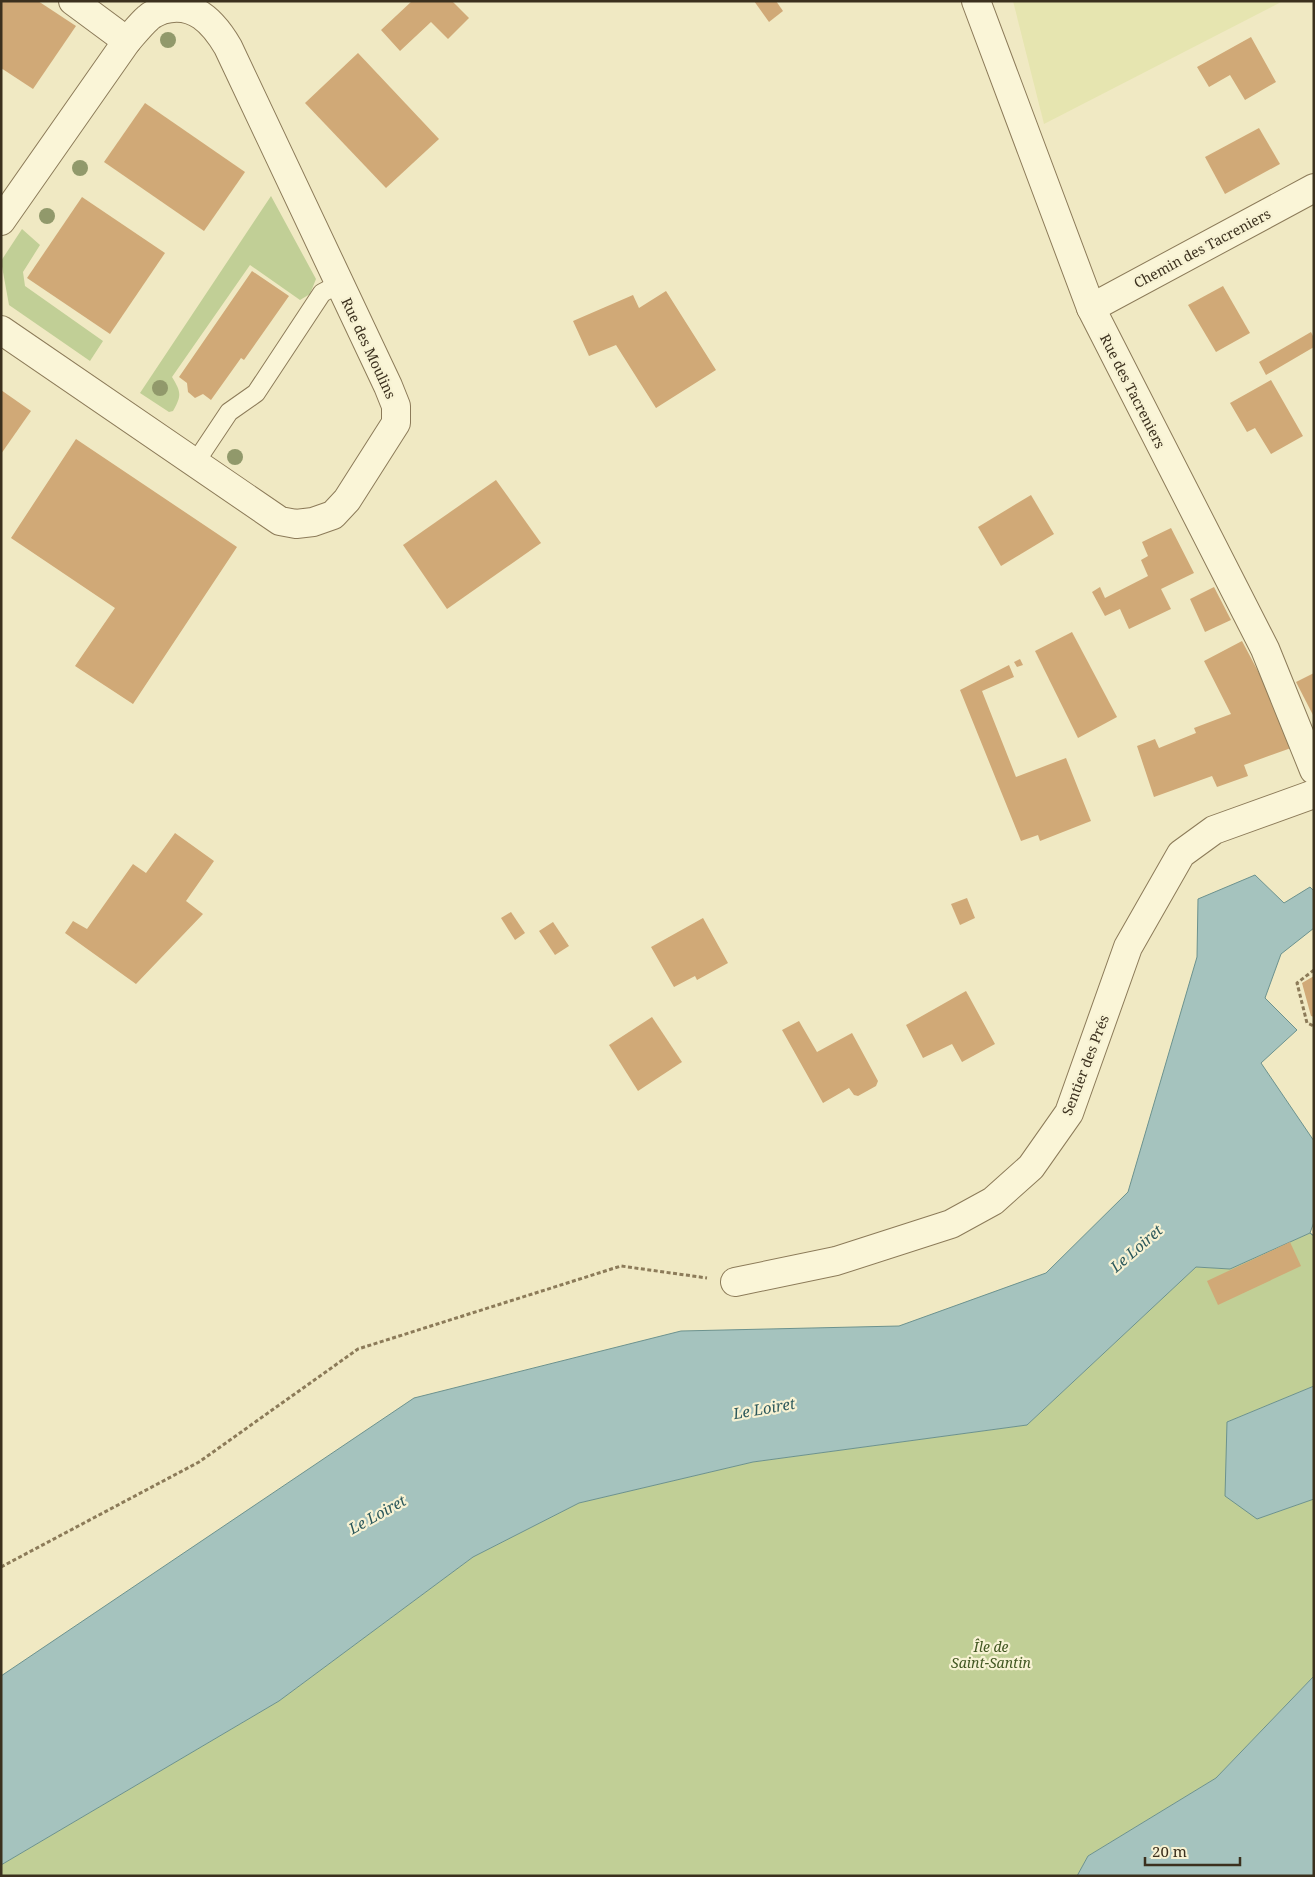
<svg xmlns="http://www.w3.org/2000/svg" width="1315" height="1877" font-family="'Noto Serif',serif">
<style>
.farmland{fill:#e6e5b0}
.green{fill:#c1cf96}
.water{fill:#a5c3be;stroke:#6c928e}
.building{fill:#d0a977}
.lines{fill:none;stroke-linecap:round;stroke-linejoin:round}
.service-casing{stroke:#8c7b59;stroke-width:20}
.minor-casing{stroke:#8c7b59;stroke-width:30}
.path{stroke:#8c7b59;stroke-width:3;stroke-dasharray:4 2.5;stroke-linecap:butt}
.service{stroke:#faf5d7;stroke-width:18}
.minor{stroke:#faf5d7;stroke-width:28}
.tree{fill:#91996b}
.labels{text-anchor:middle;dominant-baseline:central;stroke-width:4.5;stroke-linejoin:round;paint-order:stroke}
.street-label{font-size:14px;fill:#3b301e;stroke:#f7f2d3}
.park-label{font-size:14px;font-style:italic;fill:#435823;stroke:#f7f2d3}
.water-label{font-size:15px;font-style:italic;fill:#2c585b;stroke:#f7f2d3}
</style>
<rect width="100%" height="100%" fill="#f0e9c3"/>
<!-- farmland -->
<path class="farmland" d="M 1013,1 L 1283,1 L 1044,124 Z"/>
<!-- green -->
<g class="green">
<path d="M 271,196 L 316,279 L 310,294 L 300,300 L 250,265 L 172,377 C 181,392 182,395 173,411 L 169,412 L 140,393 Z"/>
<path d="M 22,229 L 40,245 L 23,272 L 25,286 L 103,341 L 90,361 L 9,305 L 1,261 Z"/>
<path d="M 1310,1233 L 1314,1236 L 1314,1386 L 1227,1422 L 1257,1519 L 1314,1499 L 1314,1676 L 1216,1778 L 1088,1856 L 1077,1876 L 1,1876 L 1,1865 L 279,1701 L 473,1557 L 579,1503 L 753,1462 L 1027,1425 L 1196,1267 L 1230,1269 Z"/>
</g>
<!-- water -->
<g class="water">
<path d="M 1255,875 L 1284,903 L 1310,887 L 1314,891 L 1314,928 L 1281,954 L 1265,998 L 1297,1030 L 1261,1063 L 1314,1141 L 1314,1222 L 1310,1233 L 1314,1236 L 1310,1233 L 1230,1269 L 1196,1267 L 1027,1425 L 753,1462 L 579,1503 L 473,1557 L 279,1701 L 1,1865 L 1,1676 L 414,1398 L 681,1331 L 899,1326 L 1046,1273 L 1128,1192 L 1197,957 L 1198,899 Z"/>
<path d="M 1314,1386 L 1314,1499 L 1257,1519 L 1225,1496 L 1227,1422 Z"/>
<path d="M 1314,1676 L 1314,1876 L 1077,1876 L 1088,1856 L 1216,1778 Z"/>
</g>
<!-- building -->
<g class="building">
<path d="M 1,1 L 38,1 L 76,26 L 33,89 L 1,68 Z"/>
<path d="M 412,1 L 452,1 L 469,18 L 448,39 L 431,22 L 400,51 L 381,30 Z"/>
<path d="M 754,1 L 776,1 L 783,11 L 769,22 Z"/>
<path d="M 1251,37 L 1276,82 L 1245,100 L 1230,75 L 1209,87 L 1197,67 Z"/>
<path d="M 358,53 L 439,139 L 386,188 L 305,103 Z"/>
<path d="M 145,103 L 245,172 L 204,231 L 104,162 Z"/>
<path d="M 1259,128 L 1280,164 L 1225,194 L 1205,157 Z"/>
<path d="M 82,197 L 165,253 L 110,334 L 27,278 Z"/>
<path d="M 252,271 L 289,296 L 244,360 L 241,358 L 211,400 L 203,394 L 195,398 L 188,392 L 187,383 L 179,377 Z"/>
<path d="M 1223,286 L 1250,333 L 1216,352 L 1188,305 Z"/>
<path d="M 666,291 L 716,370 L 656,408 L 616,345 L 589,356 L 573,321 L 633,295 L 639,308 Z"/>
<path d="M 1311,332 L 1314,338 L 1314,347 L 1266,375 L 1259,362 Z"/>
<path d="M 1271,380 L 1303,436 L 1271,454 L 1255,428 L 1247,432 L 1230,403 Z"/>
<path d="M 1,390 L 31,411 L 1,454 Z"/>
<path d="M 76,439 L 237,547 L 133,704 L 75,666 L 115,608 L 11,538 Z"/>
<path d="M 496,480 L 541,543 L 447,609 L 403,545 Z"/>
<path d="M 1031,495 L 1054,534 L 1001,566 L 978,527 Z"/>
<path d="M 1171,528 L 1194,573 L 1161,589 L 1171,609 L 1129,629 L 1120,609 L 1105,616 L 1092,592 L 1100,587 L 1105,598 L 1148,576 L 1141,560 L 1148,556 L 1142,542 Z"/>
<path d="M 1214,587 L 1231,620 L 1205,632 L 1190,599 Z"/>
<path d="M 1072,632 L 1117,717 L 1078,738 L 1035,651 Z"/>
<path d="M 1242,641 L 1269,692 L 1291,748 L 1244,765 L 1248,776 L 1217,787 L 1212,776 L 1154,797 L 1137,746 L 1155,739 L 1159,748 L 1196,733 L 1194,728 L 1231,714 L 1204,661 Z"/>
<path d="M 1020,659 L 1023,665 L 1017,667 L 1014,662 Z"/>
<path d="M 1009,665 L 1014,677 L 982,691 L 1016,777 L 1066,758 L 1091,821 L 1040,841 L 1038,835 L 1021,841 L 960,690 Z"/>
<path d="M 1314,673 L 1314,717 L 1296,682 Z"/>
<path d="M 175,833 L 214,861 L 186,901 L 203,914 L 136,984 L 65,933 L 73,921 L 87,929 L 133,864 L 146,873 Z"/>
<path d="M 967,898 L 975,918 L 960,925 L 951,904 Z"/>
<path d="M 511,912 L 525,933 L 515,940 L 501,918 Z"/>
<path d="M 703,918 L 728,963 L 697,980 L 695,976 L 674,987 L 651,947 Z"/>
<path d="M 553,922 L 569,946 L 555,955 L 539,931 Z"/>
<path d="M 1314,976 L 1314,1017 L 1311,1016 L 1302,983 Z"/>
<path d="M 966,991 L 995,1044 L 962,1062 L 952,1044 L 923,1058 L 906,1025 Z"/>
<path d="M 652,1017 L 682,1062 L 638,1091 L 609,1045 Z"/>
<path d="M 799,1021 L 817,1052 L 852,1033 L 878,1081 L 876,1086 L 858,1096 L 854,1095 L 849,1088 L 823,1103 L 782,1030 Z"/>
<path d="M 1290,1242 L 1301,1266 L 1218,1305 L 1207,1281 Z"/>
</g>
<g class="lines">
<!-- service casing -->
<g class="service-casing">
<path id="service" d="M 195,463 L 229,412 L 256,393 L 322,293 L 339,284"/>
</g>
<!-- minor casing -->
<g class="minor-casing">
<g id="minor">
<path d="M 73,1 L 127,41"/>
<path d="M 976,1 L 1091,308 L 1265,649 L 1314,770"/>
<path d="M 1,221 L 127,41 C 134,33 141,24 148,18 C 152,14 157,12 162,10 C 194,0 214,23 228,47 L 388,386 L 396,406 L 396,423 L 347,500 L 333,515 L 313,522 L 296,524 L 280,521 L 1,330"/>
<path d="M 1091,308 L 1314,188"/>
<path d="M 735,1282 L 836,1261 L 951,1224 L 993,1201 L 1031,1167 L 1069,1113 L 1128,947 L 1181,854 L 1214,830 L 1314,794"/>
</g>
</g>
<!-- path -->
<g class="path">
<path d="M 1314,970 L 1297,983 L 1307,1023 L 1314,1026"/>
<path d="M 1,1567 L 199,1462 L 358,1349 L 621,1266 L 707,1278"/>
</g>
<!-- service -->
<use href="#service" class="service"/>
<!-- minor -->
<use href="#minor" class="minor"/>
</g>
<!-- trees -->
<g class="tree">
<circle cx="168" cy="40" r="8"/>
<circle cx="80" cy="168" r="8"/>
<circle cx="47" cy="216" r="8"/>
<circle cx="160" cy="388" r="8"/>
<circle cx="235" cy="457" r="8"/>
</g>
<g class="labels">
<!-- street labels -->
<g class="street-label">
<text transform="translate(1202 248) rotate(-28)">Chemin des Tacreniers</text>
<text transform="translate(369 348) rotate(65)">Rue des Moulins</text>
<text transform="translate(1133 391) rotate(63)">Rue des Tacreniers</text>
<text transform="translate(1085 1065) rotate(-69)">Sentier des Prés</text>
</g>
<!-- park labels -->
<g class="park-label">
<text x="991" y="1646">Île de<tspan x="991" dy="16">Saint-Santin</tspan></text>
</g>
<!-- water labels -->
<g class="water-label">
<text transform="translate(1136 1248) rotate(-41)">Le Loiret</text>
<text transform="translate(764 1408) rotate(-10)">Le Loiret</text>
<text transform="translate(377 1514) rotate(-29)">Le Loiret</text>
</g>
</g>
<!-- border -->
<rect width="1315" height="1877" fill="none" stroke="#3b301e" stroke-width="5"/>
<!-- scale -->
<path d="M1145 1857v8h95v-8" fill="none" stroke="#3b301e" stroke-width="2.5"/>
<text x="1152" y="1857" font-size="15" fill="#3b301e" stroke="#f7f2d3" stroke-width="4" paint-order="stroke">20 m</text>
</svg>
